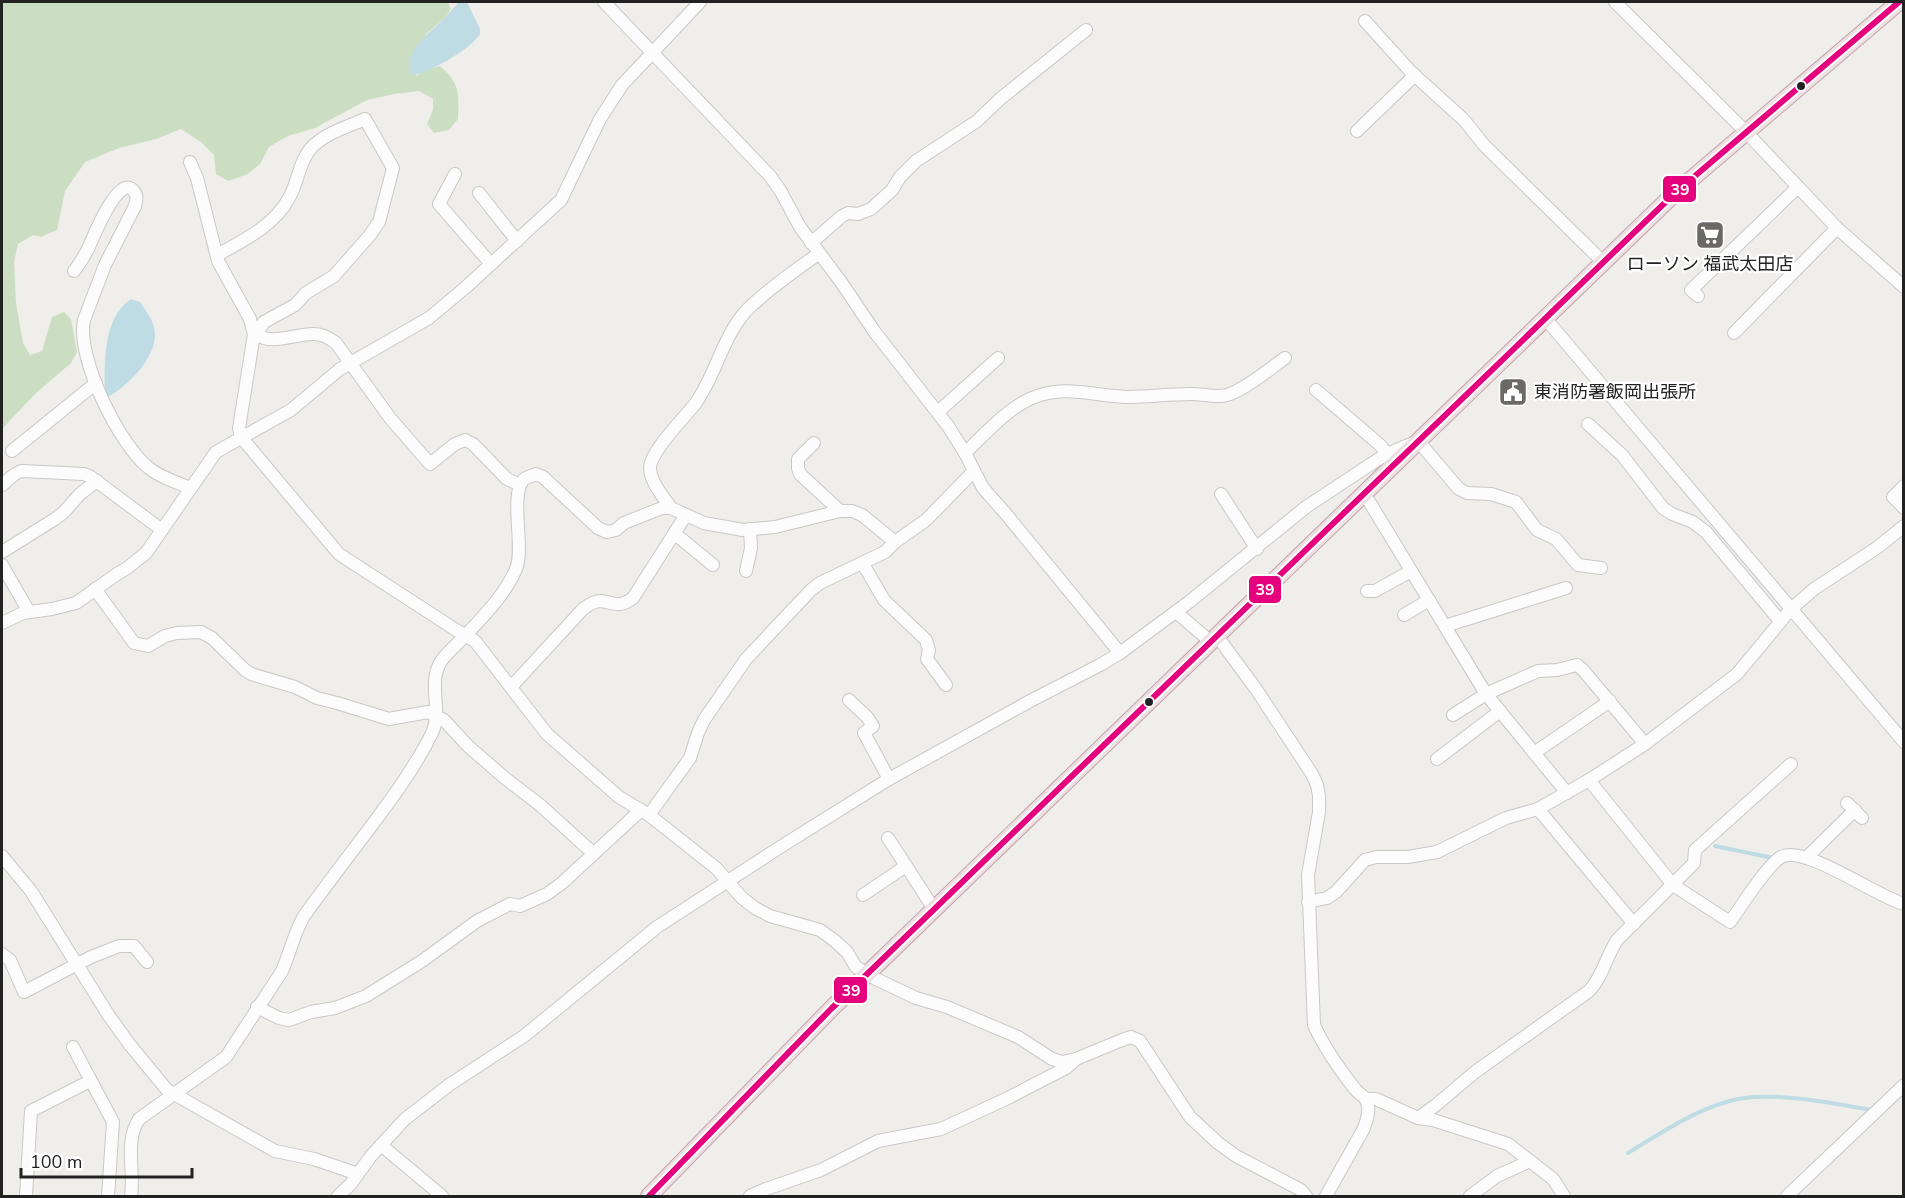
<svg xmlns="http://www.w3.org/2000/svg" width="1905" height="1198" font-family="'Nunito Sans','Noto Sans JP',sans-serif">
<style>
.forest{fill:#cbdec1}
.water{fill:#bfdbe3}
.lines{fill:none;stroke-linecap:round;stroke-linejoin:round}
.stream{stroke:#bfdbe3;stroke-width:4}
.minor-casing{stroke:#c9c8c7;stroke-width:14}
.highway-casing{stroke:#c5a2ac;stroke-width:18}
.minor{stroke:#fdfcfc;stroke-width:12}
.highway{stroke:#ece0e2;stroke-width:16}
.bus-1-casing{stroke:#fff;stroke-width:10}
.bus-1{stroke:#e5007d;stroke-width:6}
.bus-dot{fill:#222;stroke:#fff;stroke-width:2}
.labels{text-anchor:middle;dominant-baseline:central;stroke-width:4.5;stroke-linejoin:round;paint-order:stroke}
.poi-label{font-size:18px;fill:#222;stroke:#fff}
.line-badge{stroke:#fff;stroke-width:2}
.badge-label{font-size:16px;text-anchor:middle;font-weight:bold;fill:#fff}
</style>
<rect width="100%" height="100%" fill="#f0eeeb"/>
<!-- forest -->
<path class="forest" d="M 2,2 L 448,2 L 451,9 L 445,18 L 426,34 L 416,76 L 425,70 L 440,66 C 460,83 459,93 458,119 L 449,130 L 434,133 L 427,124 L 433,110 L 433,99 L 419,91 L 394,94 L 367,100 L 315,128 L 288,136 L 269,147 L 260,164 L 248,174 L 228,181 L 216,174 L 214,155 L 201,142 L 181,129 L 156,139 L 119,148 L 85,162 L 65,191 L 57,230 L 41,237 L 33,235 L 18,244 L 14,262 L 16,303 L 23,343 L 30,355 L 42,351 L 52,317 L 64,312 L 71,319 L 77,352 L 71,363 L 35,394 L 2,429 Z"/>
<!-- water -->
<g class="water">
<path d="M 460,2 L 467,2 L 480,29 C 480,34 480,35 477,38 C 468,50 424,76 411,75 C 401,53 429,33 443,20 C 449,14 453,7 460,2 Z"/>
<path d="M 131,299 L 140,302 C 145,310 152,318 154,327 C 161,354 129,385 108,397 L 105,394 C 104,364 103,317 131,299 Z"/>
</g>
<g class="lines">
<!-- stream -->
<g class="stream">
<path d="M 1715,846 L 1773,858"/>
<path d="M 1628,1153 C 1664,1131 1709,1100 1753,1097 C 1792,1095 1833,1103 1872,1110 L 1873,1108"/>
</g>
<!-- minor casing -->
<g class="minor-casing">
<g id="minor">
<path d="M 604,2 L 770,176 L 780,190 L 800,227 L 841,282 L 874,331 L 948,426 L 965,453 L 983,488 L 1006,514 L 1120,653"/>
<path d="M 1615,2 L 1746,132 L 1837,228 L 1904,287"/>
<path d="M 1365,21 L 1411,72 L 1464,120 L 1484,145 L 1603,262"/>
<path d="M 1357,131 L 1415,75"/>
<path d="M 190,162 L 197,178 L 218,261 L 250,319 L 254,334 L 239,428 L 241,437 L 339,554 L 456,630 L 475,641 L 547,734 L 619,797 L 649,815 L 716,868 L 742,898 L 755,908 L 770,916 L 820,930 L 835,941 L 847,952 L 856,967 L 876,979 L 916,998 L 947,1007 L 1018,1037 L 1052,1059 L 1062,1062 L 1076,1059 L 1122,1040 L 1131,1037 L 1140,1041 L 1190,1117 L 1218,1143 L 1236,1156 L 1301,1190 L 1306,1196"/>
<path d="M 455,174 L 439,204 L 491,264"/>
<path d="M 479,193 L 517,241"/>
<path d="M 811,243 L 842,216 L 848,213 L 858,214 L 871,209 L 892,190 L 900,177 L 916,161 L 977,121 L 1000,99 L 1086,30"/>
<path d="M 217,255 C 243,241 275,225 289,198 C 298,183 299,161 312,147 C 326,133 347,127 365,119 L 393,168 L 379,222 L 370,235 L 334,276 L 306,293 L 295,305 L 264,322 L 257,333"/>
<path d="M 74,271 C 79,265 83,258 87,251 C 91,243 120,167 135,193 C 138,197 136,202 135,206 L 105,265 L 84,320 C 76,357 119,445 149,468 C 161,478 176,482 191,488"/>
<path d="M 1698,296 L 1691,290 L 1798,187"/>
<path d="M 1545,318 L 1904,742"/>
<path d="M 1734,333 L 1837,228"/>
<path d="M 254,334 L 257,333 C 268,347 298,333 314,334 C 323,334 329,338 336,343 L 390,418 L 430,464 L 455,444 L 465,440 L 473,444 L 507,479 L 520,485"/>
<path d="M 1316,390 L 1380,445 L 1387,454"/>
<path d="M 938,412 L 998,358"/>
<path d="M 1588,424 L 1622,455 L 1663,508 L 1672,514 L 1693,522 L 1706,532 L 1780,621"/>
<path d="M 814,443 L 798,459 L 798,468 L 800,474 L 840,511"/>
<path d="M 12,451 L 96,383"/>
<path d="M 965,453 C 984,435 1008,408 1032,398 C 1065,384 1093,396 1127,397 C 1148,397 1169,394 1191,394 C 1203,394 1216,398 1227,395 C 1244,390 1270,369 1285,358"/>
<path d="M 2,485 C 9,480 13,473 22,471 L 84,474 L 91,477 L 162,530"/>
<path d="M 1904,486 L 1893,497 L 1904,508"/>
<path d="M 1364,493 L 1486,694 L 1567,793"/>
<path d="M 1221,494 L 1257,549"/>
<path d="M 671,508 C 663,496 650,482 650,467 C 651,451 684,418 695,404 C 716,375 722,338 746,311 C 766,290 795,271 818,254"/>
<path d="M 674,533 L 713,565"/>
<path d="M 2,552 L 55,519 L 64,512 L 80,494 L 97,481"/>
<path d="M 863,564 L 884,600 L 926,640 L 929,650 L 927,659 L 946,685"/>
<path d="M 2,565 L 29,612"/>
<path d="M 746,571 L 751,548 L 750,529"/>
<path d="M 95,589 L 134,643 L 148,646 L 165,636 L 177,633 L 201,632 L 212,638 L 245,670 L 251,674 L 295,687 L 317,698 L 337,703 L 389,719 L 428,712 L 444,720 L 468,746 L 506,779 L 540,805 L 593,853"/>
<path d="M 1367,591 L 1375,591 L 1411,571"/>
<path d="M 1176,612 L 1211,642"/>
<path d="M 1404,615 L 1429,600"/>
<path d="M 2,623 L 23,613 L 52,609 L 76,603 L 117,574 L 127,568 L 146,553 L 216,452 L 291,410 L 340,369 L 429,318 L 466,287 L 561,200 L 600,119 L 622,85 L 700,2"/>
<path d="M 1445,626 L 1566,588"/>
<path d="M 1217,636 L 1256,689 L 1312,774 L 1317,785 L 1319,796 L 1319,812 L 1308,875 L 1314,1025 C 1324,1047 1340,1070 1355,1089 C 1357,1092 1362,1095 1365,1098 C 1371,1107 1367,1121 1363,1130 L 1326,1196"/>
<path d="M 511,687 L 583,609 C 588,605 594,601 601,601 C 614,603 620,608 633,598 L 686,515"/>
<path d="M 849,700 L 867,717 L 873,726 L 864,733 L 889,779"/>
<path d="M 1453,715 L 1486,694 L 1538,671 L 1557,670 L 1577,665 L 1583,670 L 1645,744"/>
<path d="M 1534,753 L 1610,701"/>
<path d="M 1437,759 L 1500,711"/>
<path d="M 1589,780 L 1673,885 L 1730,922 C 1740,908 1768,864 1781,857 C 1804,844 1877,897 1904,904"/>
<path d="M 1847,803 L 1862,818"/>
<path d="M 1538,809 L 1634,924"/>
<path d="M 649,815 L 690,758 L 698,733 L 704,720 L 746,659 L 811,590 L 820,583 L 885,552 L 895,542 L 926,520 L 974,471"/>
<path d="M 888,838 L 934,909"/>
<path d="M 2,856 L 31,891 L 109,1016 L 130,1045 L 167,1090 L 275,1151 L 314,1159 L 358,1174"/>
<path d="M 1807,857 L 1855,810"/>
<path d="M 863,895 L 906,866"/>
<path d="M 1308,902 L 1327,898 L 1336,892 L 1365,860 L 1376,857 L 1408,857 L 1437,852 L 1506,818 L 1538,809 L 1589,780 L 1645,744 L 1737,674 L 1791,609 L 1814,589 L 1878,547 L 1904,526"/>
<path d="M 2,954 L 10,960 L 24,992 L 91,957 L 119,946 L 134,946 L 147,962"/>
<path d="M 257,1007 L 279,1018 L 289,1020 L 311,1012 L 335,1008 L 366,996 L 422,961 L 477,921 L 510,904 L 520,906 L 547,894 L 562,883 L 641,810"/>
<path d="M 73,1047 L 113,1122 L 108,1196"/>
<path d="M 1366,1099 L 1376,1099 L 1418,1118 L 1433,1120 L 1508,1144 L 1553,1179 L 1564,1196"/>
<path d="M 1418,1118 L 1436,1105 L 1475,1072 L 1589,991 C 1603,976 1606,957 1617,940 L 1694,863 L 1695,850 L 1791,764"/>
<path d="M 381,1145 L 442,1196"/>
<path d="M 26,1196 L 31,1111 L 90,1081"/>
<path d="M 131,1196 C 135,1171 124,1142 139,1119 L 226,1057 L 282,971 C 290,953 294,933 304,916 C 327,884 351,853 375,821 C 396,793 417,764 432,733 C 443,710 427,684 441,661 C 447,653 456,645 463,638 C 482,618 505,595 516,569 C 525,548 509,494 524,479 C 527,477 532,476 536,474 L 543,477 L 598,528 L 607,532 L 616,530 L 624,523 L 662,508 L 671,508 L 704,523 L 743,530 L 775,527 L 840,511 L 852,511 L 862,515 L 895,542"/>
<path d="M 338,1196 L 350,1185 L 371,1156 L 405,1119 L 449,1085 L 524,1036 L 657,927 L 785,844 L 889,779 L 1032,700 L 1100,665 L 1120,653 L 1189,602 L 1306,507 L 1371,464 L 1387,454 L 1418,441 L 1459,489 L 1467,493 L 1491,494 L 1516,502 L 1537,530 L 1556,539 L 1578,565 L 1601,568"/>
<path d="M 750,1196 L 766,1189 L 821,1170 L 878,1141 L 941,1129 L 1008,1098 L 1066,1068 L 1073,1062"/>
<path d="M 1470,1196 L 1497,1176 L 1530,1161"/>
<path d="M 1787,1196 L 1904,1085"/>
</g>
</g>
<!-- highway casing -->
<g class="highway-casing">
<path id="highway" d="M 649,1196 L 832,1008 L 1675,193 L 1899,2"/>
</g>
<!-- minor -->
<use href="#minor" class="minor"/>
<!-- highway -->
<use href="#highway" class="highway"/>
<!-- bus-1 casing -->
<g class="bus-1-casing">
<path id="bus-1" d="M 649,1196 L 832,1008 L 1675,193 L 1899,2"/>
</g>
<!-- bus-1 -->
<use href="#bus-1" class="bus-1"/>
</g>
<!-- icons -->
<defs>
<g id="supermarket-square" transform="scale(1.5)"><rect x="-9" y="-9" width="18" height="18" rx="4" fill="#6a6968" stroke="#fff"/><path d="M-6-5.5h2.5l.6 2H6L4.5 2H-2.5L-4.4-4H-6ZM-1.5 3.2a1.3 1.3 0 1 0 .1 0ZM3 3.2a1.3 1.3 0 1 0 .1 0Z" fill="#fff"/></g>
<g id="civic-square" transform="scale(1.5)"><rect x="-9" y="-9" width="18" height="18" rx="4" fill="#6a6968" stroke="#fff"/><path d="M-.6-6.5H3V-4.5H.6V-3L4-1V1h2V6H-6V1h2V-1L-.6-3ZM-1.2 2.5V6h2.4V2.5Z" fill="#fff"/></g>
</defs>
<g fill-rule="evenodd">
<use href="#supermarket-square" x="1710" y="235"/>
<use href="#civic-square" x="1513" y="392"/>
</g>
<!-- markers -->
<g class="bus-dot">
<circle cx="1801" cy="86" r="5"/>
<circle cx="1149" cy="702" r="5"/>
</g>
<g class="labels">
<!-- poi labels -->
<g class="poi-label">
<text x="1710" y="264">ローソン 福武太田店</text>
<text x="1534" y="392" text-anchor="start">東消防署飯岡出張所</text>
</g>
</g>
<g class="line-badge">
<rect x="1662" y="175" width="35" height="28" rx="6" fill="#e5007d"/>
<rect x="1248" y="575" width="34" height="29" rx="6" fill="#e5007d"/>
<rect x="833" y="976" width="35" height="28" rx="6" fill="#e5007d"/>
</g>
<g class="badge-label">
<text x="1680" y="195">39</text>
<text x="1265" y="595">39</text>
<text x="851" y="996">39</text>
</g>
<!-- border -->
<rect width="1905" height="1198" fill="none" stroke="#222222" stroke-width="6"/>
<!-- scale -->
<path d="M21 1168v9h171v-9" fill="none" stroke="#222222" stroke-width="3"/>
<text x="30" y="1168" font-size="18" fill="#222222" stroke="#ffffff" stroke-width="4.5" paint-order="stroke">100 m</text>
</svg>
